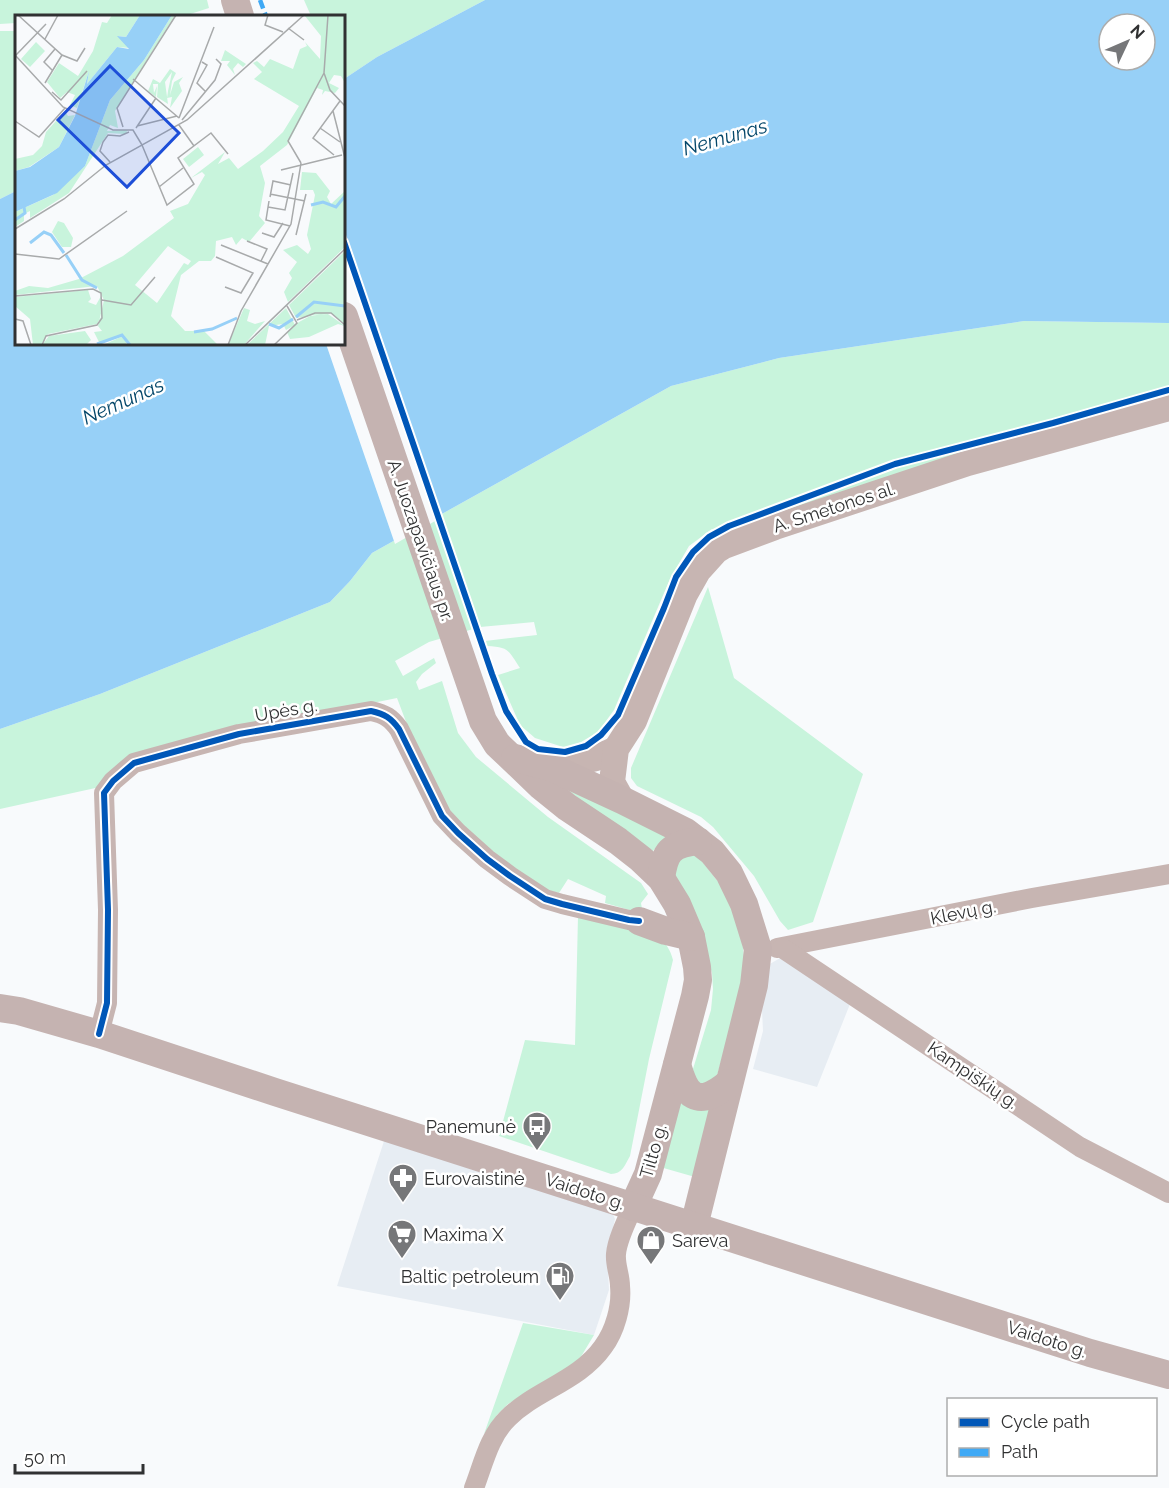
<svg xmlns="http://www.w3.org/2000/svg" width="1169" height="1488" font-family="Raleway,sans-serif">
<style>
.built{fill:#e7edf3}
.green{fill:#c8f4dc}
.water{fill:#97d0f7;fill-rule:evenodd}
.pier{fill:#f8fafc}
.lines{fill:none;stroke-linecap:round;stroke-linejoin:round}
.minor{stroke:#c7b5b2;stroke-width:20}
.tertiary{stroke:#c7b5b2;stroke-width:26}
.secondary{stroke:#c5b3b1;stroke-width:28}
.quiet{stroke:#3fa9f5;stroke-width:4.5;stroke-dasharray:9 4.5;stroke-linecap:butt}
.cycleway-casing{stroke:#fff;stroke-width:10}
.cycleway{stroke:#0057b8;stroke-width:6}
.labels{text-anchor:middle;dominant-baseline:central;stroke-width:5;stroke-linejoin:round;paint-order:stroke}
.street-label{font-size:18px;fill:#303132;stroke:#fff}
.poi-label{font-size:18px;fill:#303132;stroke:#fff;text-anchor:start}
.water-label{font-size:20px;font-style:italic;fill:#04476a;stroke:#fff}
.inset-river{fill:none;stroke:#97d0f7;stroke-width:3}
.inset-road{fill:none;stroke:#a8aaab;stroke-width:1.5}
.view{fill:#1d4ed8;fill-opacity:0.15;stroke:#1d4ed8;stroke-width:3}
.inset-edge{fill:none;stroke:#303132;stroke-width:3}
</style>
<rect width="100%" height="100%" fill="#f8fafc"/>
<!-- built -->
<g class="built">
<path d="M 782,957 L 850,1004 L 817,1087 L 753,1069 L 763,1031 L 762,1010 L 768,965 Z"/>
<path d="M 385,1138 L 612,1212 L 615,1219 L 607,1253 L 609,1290 L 594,1335 L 337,1286 Z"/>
</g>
<!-- green -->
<g class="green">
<path d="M 0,0 L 207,0 L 209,8 L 184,16 L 16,16 L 16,23 L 0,24 Z"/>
<path d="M 304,0 L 485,0 L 377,57 L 344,79 L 344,16 L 311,16 Z"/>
<path d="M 0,31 L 16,31 L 16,191 L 0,199 Z"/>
<path d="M 1024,321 L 1169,323 L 1169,398 L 719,536 L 712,529 L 689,546 L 670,579 L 614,710 L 598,732 L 581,742 L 563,747 L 535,738 L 520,725 L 498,675 L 520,668 C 508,650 509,647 487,646 L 485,641 L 537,635 L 534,622 L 480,627 L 429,642 L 395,661 L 403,676 L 434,658 L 436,663 L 422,674 L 416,682 L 419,690 L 442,681 L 458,733 L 476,757 L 548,817 L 641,883 L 648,894 L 641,903 L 642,909 L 633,911 L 605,903 L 606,896 L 568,879 L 559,893 L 538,888 L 485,849 L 448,810 L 422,764 L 397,698 L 245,729 L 100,787 L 0,809 L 0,729 L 100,694 L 330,602 L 350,581 L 372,553 L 671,386 L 779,358 Z"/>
<path d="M 708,587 L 734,678 L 863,774 L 813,922 L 788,930 L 780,921 L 754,876 L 713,827 L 701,817 L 637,786 L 631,778 L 631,768 Z"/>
<path d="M 557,782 L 669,833 L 651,853 Z"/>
<path d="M 697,855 L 727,893 L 742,938 L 744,957 L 744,977 L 716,1080 L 700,1084 L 695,1079 L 693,1069 L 711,1010 L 713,989 L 712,973 L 704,947 L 672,874 L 678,857 Z"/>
<path d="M 578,916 L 657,936 C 666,943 670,949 673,960 L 649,1059 L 630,1156 C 625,1165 622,1174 611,1174 L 499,1136 L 525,1040 L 575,1045 Z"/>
<path d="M 678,1098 L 711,1105 L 695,1177 L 660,1167 Z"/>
<path d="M 523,1323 L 594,1335 L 579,1360 L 548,1381 L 508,1404 L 497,1415 L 484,1434 Z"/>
</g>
<!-- water -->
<path class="water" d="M 485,0 L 1169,0 L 1169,323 L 1024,321 L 779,358 L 671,386 L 372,553 L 350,581 L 330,602 L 100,694 L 0,729 L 0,199 L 16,191 L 16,344 L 344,344 L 344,79 L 377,57 ZM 1109,24 L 1145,24 L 1145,60 L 1109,60 Z"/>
<!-- pier -->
<path class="pier" d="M 344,229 L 442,517 L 395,544 L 326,344 L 344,344 Z"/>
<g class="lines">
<!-- minor -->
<g class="minor">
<path d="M 777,948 L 1032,898 L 1169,874"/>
<path d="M 782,948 L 1080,1147 L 1169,1193"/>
<path d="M 99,1034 L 107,1003 L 108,910 L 104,793 L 113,781 L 134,763 L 239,734 L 371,711 C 385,714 391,718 399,729 L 442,816 L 458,833 L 487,859 L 510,876 L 545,899 L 562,904 L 629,920 L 639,921"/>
<path d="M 474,1488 C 483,1465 489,1436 508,1418 C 536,1390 579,1381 603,1347 C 615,1331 622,1306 620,1286 C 620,1275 615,1265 616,1254 C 617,1240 627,1220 633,1207"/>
</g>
<!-- tertiary -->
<g class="tertiary">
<path d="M 553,768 L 596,758 L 616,749"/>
<path d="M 622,800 L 612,782 L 616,749 L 634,721 L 685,594 L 698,571 L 716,551 L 724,546 L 775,527 L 968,463 L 1169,408"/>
</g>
<!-- secondary -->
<g class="secondary">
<path d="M 235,0 L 240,16"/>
<path d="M 344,316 L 483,721 L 497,744 L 541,786 L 567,807 L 618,841 L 641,859 L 661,878 L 677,904 L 691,937 L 697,967 L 698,980 L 695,996 L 648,1174 L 633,1207"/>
<path d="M 515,758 L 553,768 L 622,800 L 686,832 L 712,852 L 729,873 L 744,904 L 758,949 L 754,985 L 694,1226"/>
<path d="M 661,878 C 665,851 670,845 698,841"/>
<path d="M 639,921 L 666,931 L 691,937"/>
<path d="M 0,1008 L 19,1011 L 99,1034 L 275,1092 L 1090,1353 L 1169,1375"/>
<path d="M 677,1065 C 679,1071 681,1078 684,1084 C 695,1107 715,1095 729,1083"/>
</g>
<!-- quiet -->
<path class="quiet" d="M 260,0 L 266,16"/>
<!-- cycleway casing -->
<g class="cycleway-casing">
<g id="cycleway">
<path d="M 344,242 L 492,674 L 506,711 L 526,742 L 538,749 L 565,752 L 586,746 L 601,735 L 618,715 L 664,608 L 676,577 L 693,552 L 709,537 L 729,526 L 895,464 L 1053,423 L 1169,390"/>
<path d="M 99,1034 L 107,1003 L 108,910 L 104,793 L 113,781 L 134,763 L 239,734 L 371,711 C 385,714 391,718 399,729 L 442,816 L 458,833 L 487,859 L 510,876 L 545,899 L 562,904 L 629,920 L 639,921"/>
</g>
</g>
<!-- cycleway -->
<use href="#cycleway" class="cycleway"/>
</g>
<!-- icons -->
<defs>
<g id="bus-pin" transform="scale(1.5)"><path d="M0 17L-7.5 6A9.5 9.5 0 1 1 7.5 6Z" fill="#767779" stroke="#fff"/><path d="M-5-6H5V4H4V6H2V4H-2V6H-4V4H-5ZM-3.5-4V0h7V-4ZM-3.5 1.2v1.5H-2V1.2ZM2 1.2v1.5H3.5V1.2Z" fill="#fff"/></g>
<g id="pharmacy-pin" transform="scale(1.5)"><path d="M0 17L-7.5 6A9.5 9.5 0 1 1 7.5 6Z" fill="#767779" stroke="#fff"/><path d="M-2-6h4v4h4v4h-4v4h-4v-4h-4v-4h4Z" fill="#fff"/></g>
<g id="supermarket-pin" transform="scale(1.5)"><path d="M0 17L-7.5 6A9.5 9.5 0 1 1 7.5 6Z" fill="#767779" stroke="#fff"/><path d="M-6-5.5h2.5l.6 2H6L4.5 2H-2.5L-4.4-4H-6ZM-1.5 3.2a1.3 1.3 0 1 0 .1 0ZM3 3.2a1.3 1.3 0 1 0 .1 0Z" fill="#fff"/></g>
<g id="shop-pin" transform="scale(1.5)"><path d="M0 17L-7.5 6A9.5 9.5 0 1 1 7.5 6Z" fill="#767779" stroke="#fff"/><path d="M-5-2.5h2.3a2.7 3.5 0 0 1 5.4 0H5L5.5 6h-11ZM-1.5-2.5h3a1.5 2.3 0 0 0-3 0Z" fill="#fff"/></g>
<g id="fuel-pin" transform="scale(1.5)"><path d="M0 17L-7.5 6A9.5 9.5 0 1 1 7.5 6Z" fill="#767779" stroke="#fff"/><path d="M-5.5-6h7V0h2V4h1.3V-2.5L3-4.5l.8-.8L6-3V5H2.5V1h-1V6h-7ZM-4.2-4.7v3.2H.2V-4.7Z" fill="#fff"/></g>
</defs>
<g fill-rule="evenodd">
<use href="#bus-pin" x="537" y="1126"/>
<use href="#pharmacy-pin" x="403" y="1178"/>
<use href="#supermarket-pin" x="402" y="1234"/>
<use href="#shop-pin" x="651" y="1240"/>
<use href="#fuel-pin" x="560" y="1276"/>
</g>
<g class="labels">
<!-- street labels -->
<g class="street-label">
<text transform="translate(834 507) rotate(-18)">A. Smetonos al.</text>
<text transform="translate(421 540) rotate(71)">A. Juozapavičiaus pr.</text>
<text transform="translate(286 710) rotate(-10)">Upės g.</text>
<text transform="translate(963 912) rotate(-11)">Klevų g.</text>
<text transform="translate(973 1075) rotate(34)">Kampiškių g.</text>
<text transform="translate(653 1151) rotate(-74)">Tilto g.</text>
<text transform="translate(585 1191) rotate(18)">Vaidoto g.</text>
<text transform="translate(1047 1339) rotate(18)">Vaidoto g.</text>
</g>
<!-- poi labels -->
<g class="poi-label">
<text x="516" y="1126" text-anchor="end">Panemunė</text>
<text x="424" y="1178">Eurovaistinė</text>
<text x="423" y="1234">Maxima X</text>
<text x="672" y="1240">Sareva</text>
<text x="539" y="1276" text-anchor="end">Baltic petroleum</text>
</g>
<!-- water labels -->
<g class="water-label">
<text transform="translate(725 137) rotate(-16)">Nemunas</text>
<text transform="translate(123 401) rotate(-24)">Nemunas</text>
</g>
</g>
<!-- overview -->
<g transform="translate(15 15)">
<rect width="330" height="330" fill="#f8fafc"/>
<path d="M 97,0 L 125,0 L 111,22 L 103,21 L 115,33 L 102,32 L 72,69 L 74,56 L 62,93 L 55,90 L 60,80 L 52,77 L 45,83 L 32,67 L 44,48 L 63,61 L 78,36 L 87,7 L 92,8 ZM 157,0 L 160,0 L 100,96 L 103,113 L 95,110 L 92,116 L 113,115 L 110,119 L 93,118 L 54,178 L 15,203 L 15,196 L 9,199 L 9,206 L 0,212 L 0,197 L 38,180 L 70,151 L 95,85 L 129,45 ZM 330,0 L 330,68 L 326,61 L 319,60 L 314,68 L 324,73 L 320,78 L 310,76 L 307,80 L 308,75 L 302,73 L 272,130 L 245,151 L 250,168 L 244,201 L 250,208 L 234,227 L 227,223 L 221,230 L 217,222 L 201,226 L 200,241 L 196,246 L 184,246 L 166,260 L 156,301 L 170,316 L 189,316 L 203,330 L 112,330 L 111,325 L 111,330 L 88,330 L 108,321 L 85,329 L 79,317 L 87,316 L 83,311 L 89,285 L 82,271 L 0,280 L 0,276 L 14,271 L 33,273 L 64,264 L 108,241 L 159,203 L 155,196 L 173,189 L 190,160 L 187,157 L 176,163 L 210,137 L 203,149 L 214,143 L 223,154 L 248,136 L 268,117 L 284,91 L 239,64 L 247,57 L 238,48 L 242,46 L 249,52 L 255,44 L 278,54 L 285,34 L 292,31 L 290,27 L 305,44 L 306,21 L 290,1 ZM 153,231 L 176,246 L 173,250 L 169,248 L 142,288 L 120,270 ZM 21,27 L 30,36 L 15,52 L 6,44 ZM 210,35 L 231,49 L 228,52 L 223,48 L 218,54 L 220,60 L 212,50 L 215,46 L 206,46 ZM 155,54 L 161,58 L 157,66 L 155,80 L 159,67 L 168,62 L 164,68 L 167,76 L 155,93 L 157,82 L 152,83 L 153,76 L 157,57 L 150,67 L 153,89 L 142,82 L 143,69 L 138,69 L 139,78 L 142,71 L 141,82 L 133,76 L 138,64 L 145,68 ZM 50,96 L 53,101 L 60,100 L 44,132 L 14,152 L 0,156 L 0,144 L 18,140 L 27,131 L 31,117 ZM 183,132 L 189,140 L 174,152 L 168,144 ZM 287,157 L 301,158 L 315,176 L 312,182 L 316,189 L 330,176 L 330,232 L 273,287 L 269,277 L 277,263 L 274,258 L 282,247 L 268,235 L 282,230 L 293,239 L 296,234 L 292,220 L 300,180 L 298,175 L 285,175 ZM 43,206 L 49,208 L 58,223 L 56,232 L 47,232 L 37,217 ZM 330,236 L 330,310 L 316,298 L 281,303 L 274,290 ZM 73,275 L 76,284 L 73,287 L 81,290 L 86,281 L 86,302 L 82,309 L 33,319 L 26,330 L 18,330 L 15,304 L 0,291 L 0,282 ZM 229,293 L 235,295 L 232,306 L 240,309 L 250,306 L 229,330 L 213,330 ZM 271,293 L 280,310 L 271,315 L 268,309 L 254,311 L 250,330 L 232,330 ZM 313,299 L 330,311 L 323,309 L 294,322 L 275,324 L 272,317 L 284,307 L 297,300 ZM 70,316 L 76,325 L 72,329 L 27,330 L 34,321 Z" fill="#c8f4dc" fill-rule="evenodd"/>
<path d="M 125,0 L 157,0 L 129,45 L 95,85 L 70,151 L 42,178 L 0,197 L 0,156 L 15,152 L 44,132 L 60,101 L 74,56 L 72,69 L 102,32 L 114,34 L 102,21 L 111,22 Z" fill="#97d0f7"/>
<path class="inset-river" d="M 296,190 L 308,187 L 321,192 L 330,181M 0,205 L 10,198 L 9,192M 15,228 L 29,217 L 36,220 L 49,238M 51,240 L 67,265 L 82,273M 281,302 L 299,287 L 330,291M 254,309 L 264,313 L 278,304M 179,317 L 197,314 L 222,303M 82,329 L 107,320 L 115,330"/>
<path class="inset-road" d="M 3,0 L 47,40 L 62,46 L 70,33M 253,0 L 250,10 L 268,17M 313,0 L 309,58 L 315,75 L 330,91M 273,13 L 289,25M 30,24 L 43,0M 0,40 L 48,92 L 98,115 L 118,115 L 127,130M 1,40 L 31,9M 187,47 L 192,50 L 182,68 L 190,76M 38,56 L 29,47 L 40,34M 118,64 L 164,103M 30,68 L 47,40M 37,77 L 46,85 L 72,56M 318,96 L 330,143M 164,103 L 199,12M 167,105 L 200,65 L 206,49 L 201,44M 0,106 L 24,122 L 50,93M 164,110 L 179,131M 122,111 L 162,101M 108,112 L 102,93 L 161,0M 121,113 L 141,83M 305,113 L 325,127M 127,130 L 152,190 L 179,169 L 163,143 L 196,118 L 213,139M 319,140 L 298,123 L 325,86M 95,147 L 85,136 L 88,127 L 93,120 L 105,121 L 114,117M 286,148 L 273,126 L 309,58M 266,155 L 327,140M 144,172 L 168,153M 255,179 L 290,186M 255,182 L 258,166 L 276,170M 254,186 L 251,205 L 275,211M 253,192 L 270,195 L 278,158M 0,214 L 49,184 L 91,150 L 172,105 L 289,0M 247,218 L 259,222 L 268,208M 281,220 L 291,179M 232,226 L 252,234 L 246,246M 206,230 L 253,249M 0,239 L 44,244 L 112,196M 201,242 L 238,258 L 226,278 L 210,272M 0,281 L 78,274 L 86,278 L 87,303 L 82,310 L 31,321 L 27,330M 87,285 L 116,290 L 140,262M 0,304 L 8,306 L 16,330M 282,305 L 300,298 L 316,298 L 330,310M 213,330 L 226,296 L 276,209 L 286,148M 230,330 L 330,234M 259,330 L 282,308 L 272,291"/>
<path class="view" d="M 95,51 L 164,118 L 112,172 L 43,105 Z"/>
<rect width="330" height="330" class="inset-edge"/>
</g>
<!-- legend -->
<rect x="947" y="1398" width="210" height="78" fill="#ffffff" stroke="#acadad" stroke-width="1.5"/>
<rect x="959" y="1418" width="30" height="9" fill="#0057b8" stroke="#acadad" stroke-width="1.5"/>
<text x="1001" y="1428" font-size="18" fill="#303132">Cycle path</text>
<rect x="959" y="1448" width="30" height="9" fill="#3fa9f5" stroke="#acadad" stroke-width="1.5"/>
<text x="1001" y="1458" font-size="18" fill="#303132">Path</text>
<!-- north arrow -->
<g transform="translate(1127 42) rotate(46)"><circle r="28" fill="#ffffff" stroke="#acadad" stroke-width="1.5"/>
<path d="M0-4.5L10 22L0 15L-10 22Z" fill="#767779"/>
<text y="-9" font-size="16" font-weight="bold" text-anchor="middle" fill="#303132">N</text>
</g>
<!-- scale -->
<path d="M15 1464v9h128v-9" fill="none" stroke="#303132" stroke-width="3"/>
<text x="24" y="1464" font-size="18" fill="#303132" stroke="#ffffff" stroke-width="4.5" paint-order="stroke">50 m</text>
</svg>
